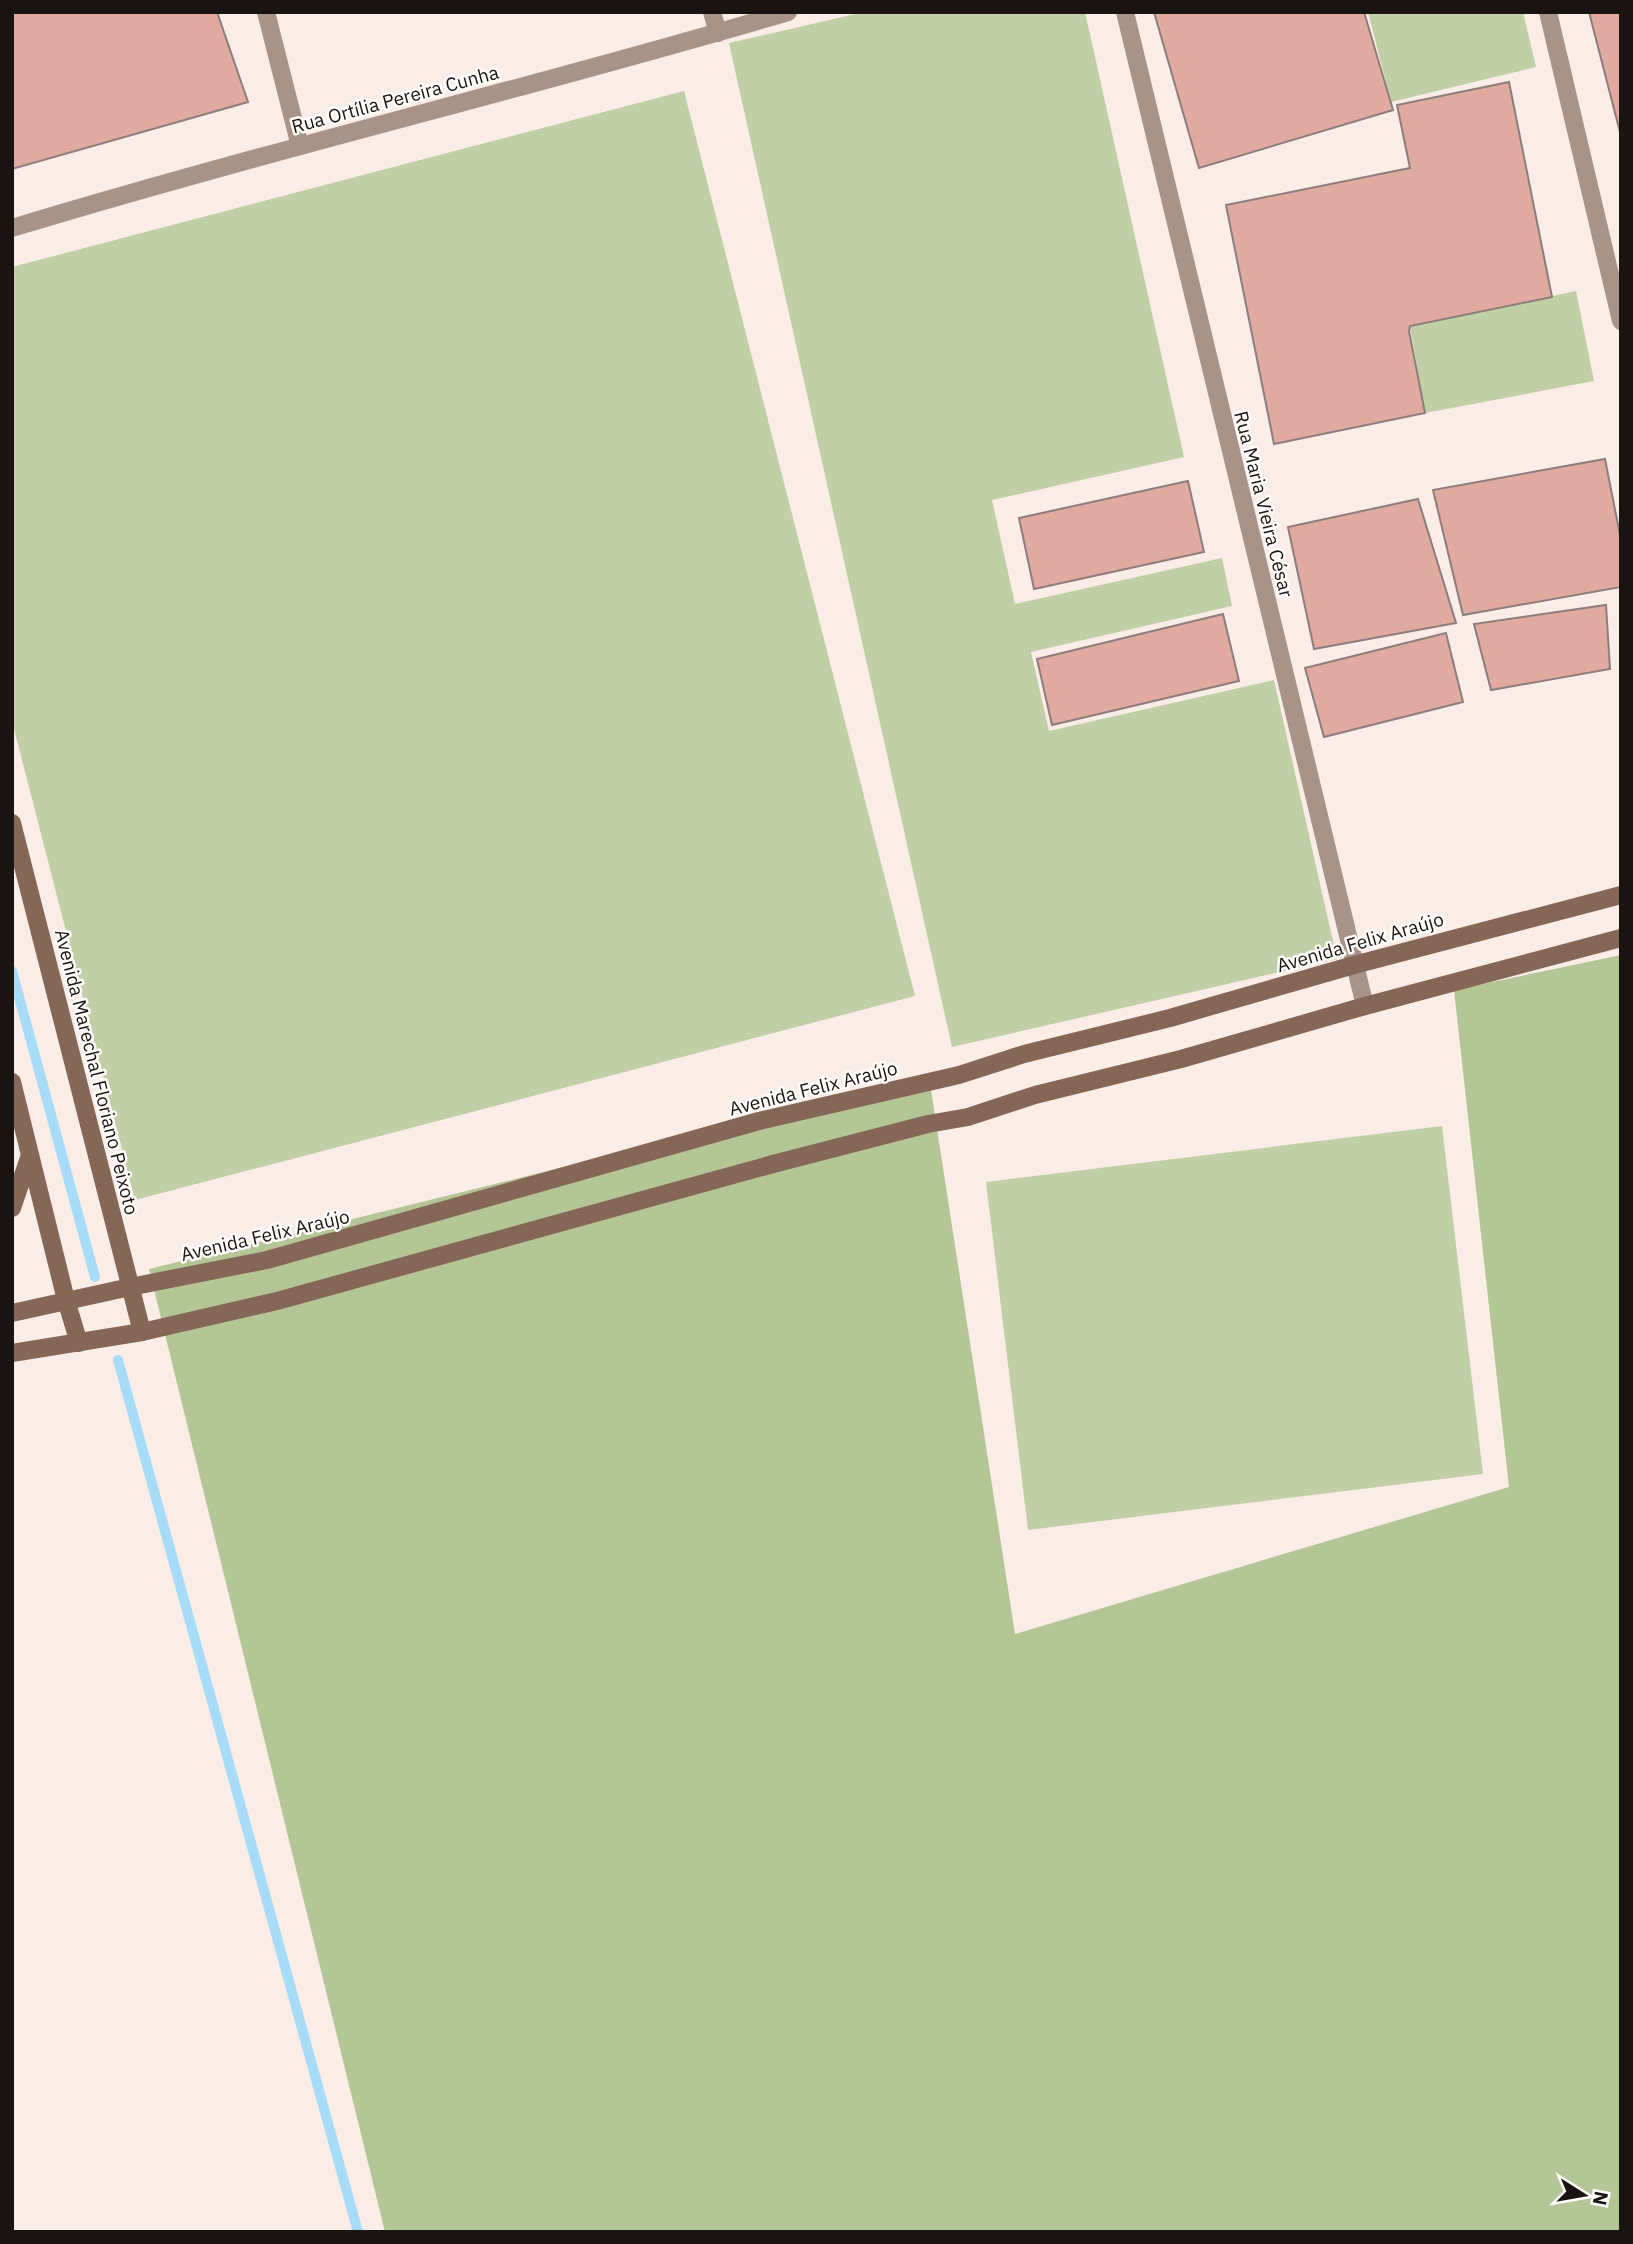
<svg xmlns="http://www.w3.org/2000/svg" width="1633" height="2244" font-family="'IBM Plex Sans',sans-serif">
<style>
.green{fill:#c0cfa5}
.forest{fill:#b5c696}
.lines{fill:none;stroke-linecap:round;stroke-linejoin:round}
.stream{stroke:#a7dcf8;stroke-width:10}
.building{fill:#e1aaa1;stroke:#8c7e7c;stroke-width:2}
.street{stroke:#a89388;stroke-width:18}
.secondary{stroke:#856757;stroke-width:18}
.labels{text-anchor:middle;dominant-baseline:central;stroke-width:5;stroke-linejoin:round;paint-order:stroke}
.street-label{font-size:19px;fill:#191412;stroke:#fffcfb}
</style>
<rect width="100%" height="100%" fill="#faece6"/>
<!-- green -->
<g class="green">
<path d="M 864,12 L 1085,12 L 1184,457 L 992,500 L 1015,604 L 1222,558 L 1232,606 L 1031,652 L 1049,731 L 1274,680 L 1337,959 L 952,1047 L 729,43 Z"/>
<path d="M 1368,12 L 1523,12 L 1536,67 L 1391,102 Z"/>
<path d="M 684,91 L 915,996 L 135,1200 L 12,721 L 12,267 Z"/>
<path d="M 1576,291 L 1594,381 L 1425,413 L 1410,326 Z"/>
<path d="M 1442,1126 L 1483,1474 L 1028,1530 L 986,1182 Z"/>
</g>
<!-- forest -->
<path class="forest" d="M 1621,955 L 1621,2232 L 385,2232 L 149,1269 L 929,1077 L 1015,1634 L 1509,1487 L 1454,990 Z"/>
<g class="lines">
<!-- stream -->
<g class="stream">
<path d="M 12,971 L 95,1277"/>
<path d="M 118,1360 L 358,2232"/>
</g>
</g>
<!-- building -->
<g class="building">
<path d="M 12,12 L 217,12 L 248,102 L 12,169 Z"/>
<path d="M 1154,12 L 1364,12 L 1393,110 L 1199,168 Z"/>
<path d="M 1589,12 L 1621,12 L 1621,136 Z"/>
<path d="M 1509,82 L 1552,297 L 1410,326 L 1409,331 L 1425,413 L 1274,444 L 1226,205 L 1410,168 L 1397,105 Z"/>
<path d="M 1605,459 L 1621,540 L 1621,587 L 1463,615 L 1433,490 Z"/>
<path d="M 1188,481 L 1204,552 L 1034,589 L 1019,518 Z"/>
<path d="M 1418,499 L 1456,623 L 1314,649 L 1288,527 Z"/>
<path d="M 1606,605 L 1610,669 L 1491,690 L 1474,624 Z"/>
<path d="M 1223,614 L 1239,681 L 1052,725 L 1037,659 Z"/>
<path d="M 1446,633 L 1463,702 L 1324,737 L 1305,668 Z"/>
</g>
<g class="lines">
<!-- street -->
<g class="street">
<path d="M 266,12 L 300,146"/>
<path d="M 712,12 L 718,33"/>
<path d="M 1125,12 L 1365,1006"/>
<path d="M 1548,12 L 1621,321"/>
<path d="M 12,228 C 269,150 531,88 788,12"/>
</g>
<!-- secondary -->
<g class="secondary">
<path d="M 12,823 L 142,1332"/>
<path d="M 12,1082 L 66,1300 L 79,1343"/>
<path d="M 12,1208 L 30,1155"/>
<path d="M 12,1313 L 130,1287 L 267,1260 L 759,1121 L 959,1075 L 1024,1054 L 1170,1018 L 1354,965 L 1621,895"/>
<path d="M 12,1353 L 142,1332 L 277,1301 L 773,1164 L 928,1124 L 968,1117 L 1035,1095 L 1181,1059 L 1365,1006 L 1621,938"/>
</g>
</g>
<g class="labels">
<!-- street labels -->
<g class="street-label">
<text transform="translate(395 99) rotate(-15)">Rua Ortília Pereira Cunha</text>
<text transform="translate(1264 504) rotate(76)">Rua Maria Vieira César</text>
<text transform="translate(1360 942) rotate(-16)">Avenida Felix Araújo</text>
<text transform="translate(97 1072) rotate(76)">Avenida Marechal Floriano Peixoto</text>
<text transform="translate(813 1088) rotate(-14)">Avenida Felix Araújo</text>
<text transform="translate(265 1235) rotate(-13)">Avenida Felix Araújo</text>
</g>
</g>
<!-- border -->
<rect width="1633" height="2244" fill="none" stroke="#191412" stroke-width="28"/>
<!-- north arrow -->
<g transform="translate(1584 2195) rotate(101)" stroke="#fffcfb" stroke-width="5" paint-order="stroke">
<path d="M0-5L12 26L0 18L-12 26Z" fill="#191412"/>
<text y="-10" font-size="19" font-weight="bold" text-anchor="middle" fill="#191412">N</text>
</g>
</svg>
